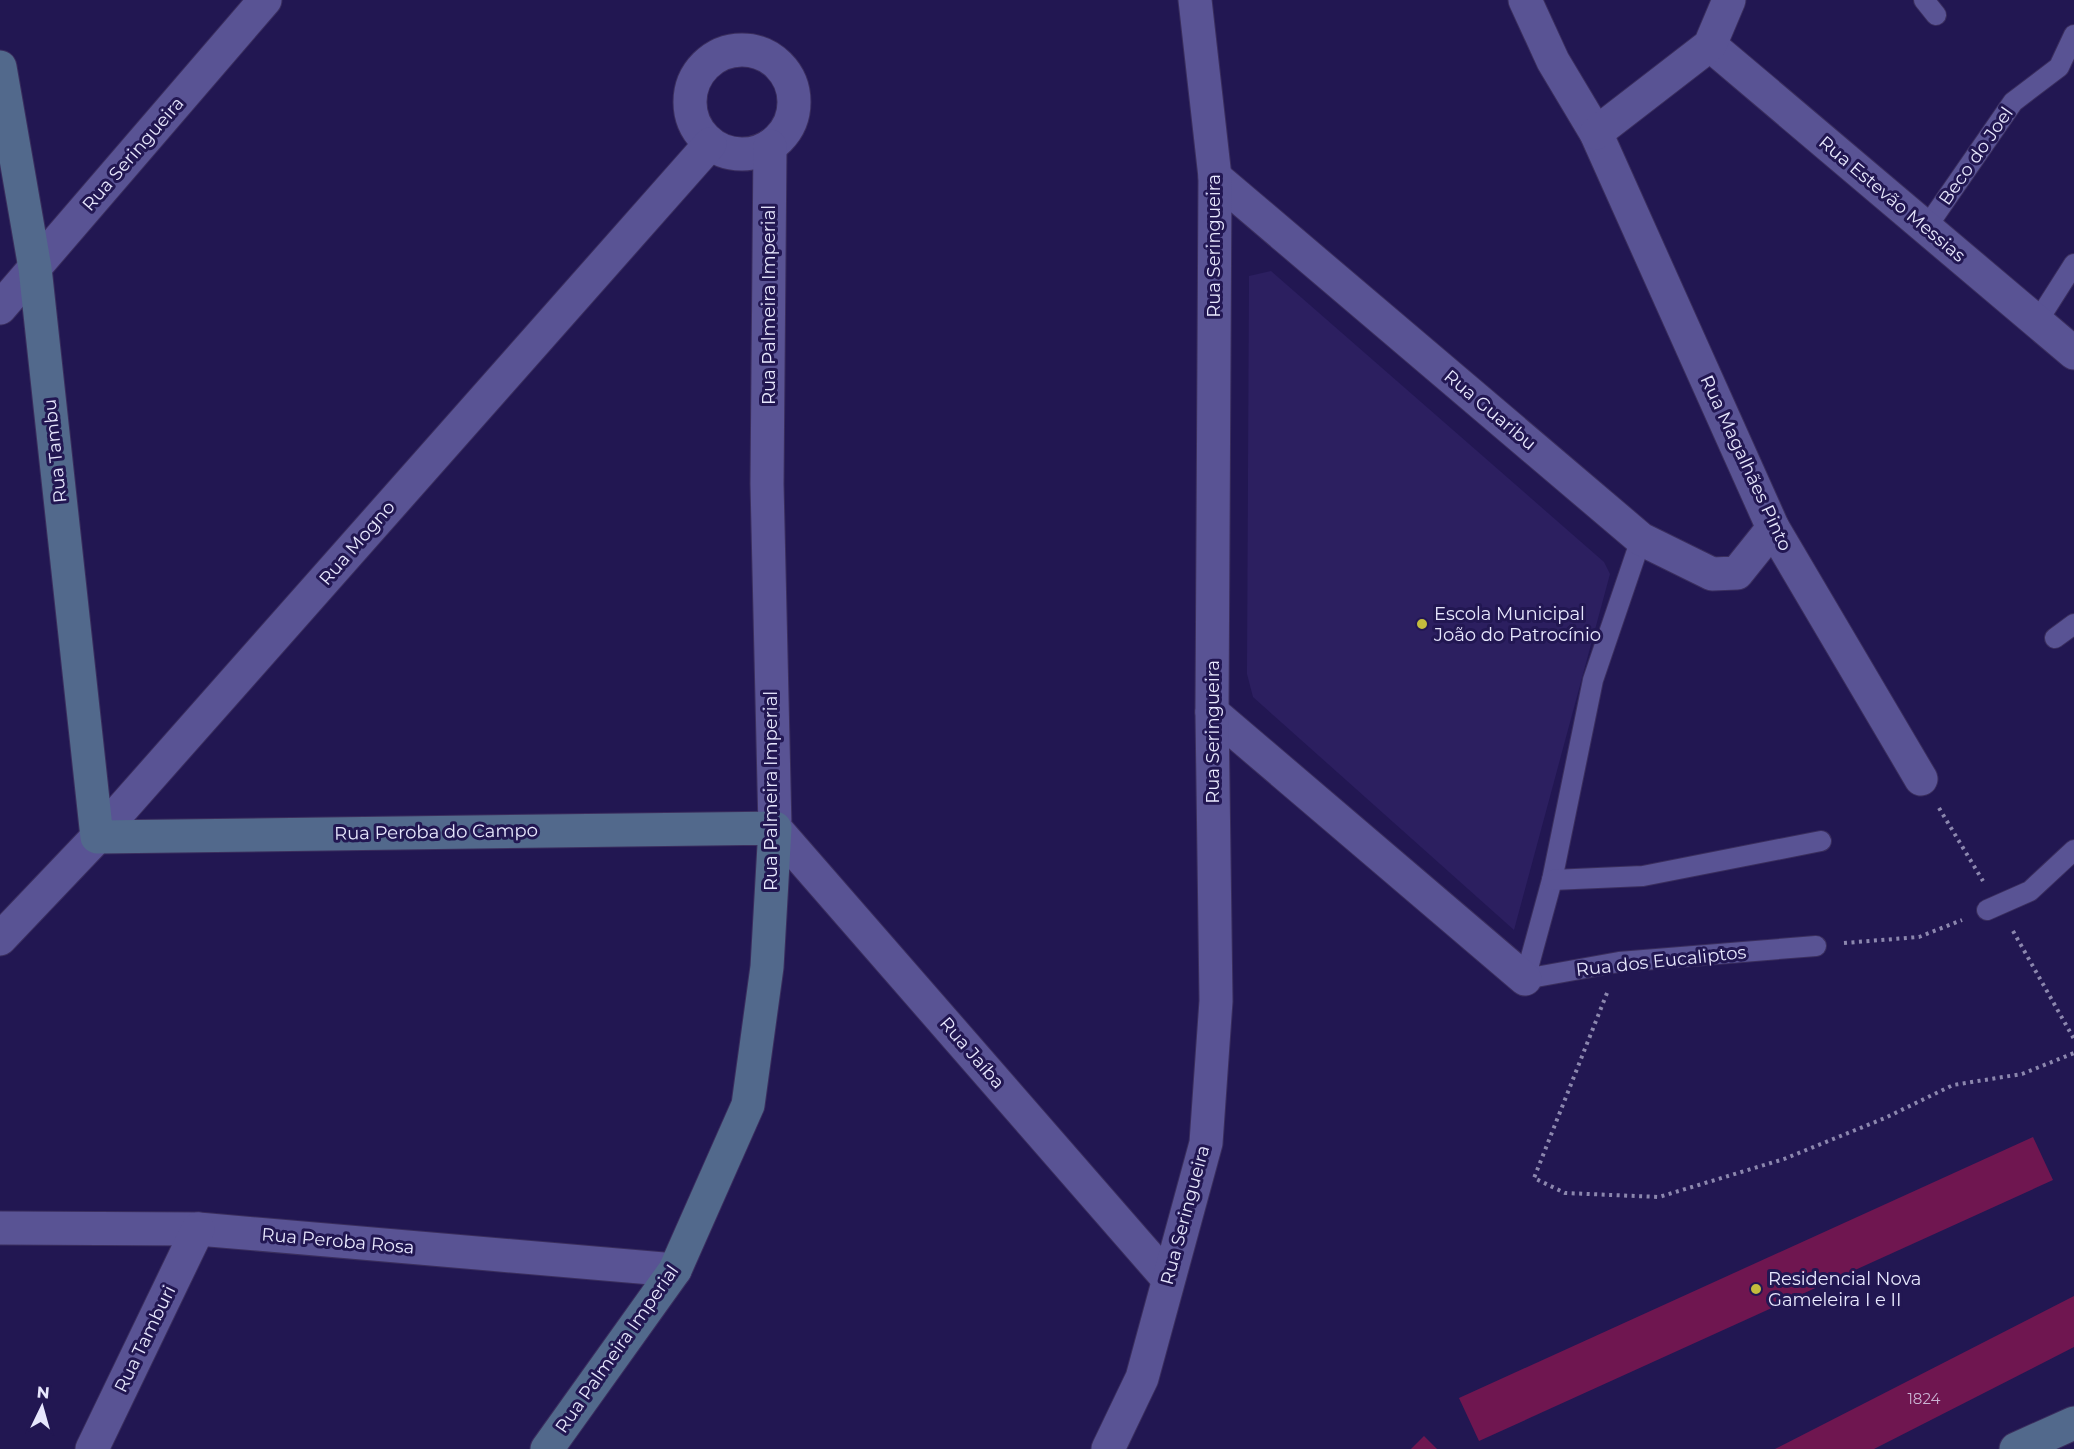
<svg xmlns="http://www.w3.org/2000/svg" width="2074" height="1449" font-family="Montserrat,sans-serif">
<style>
.built{fill:#2c1f60}
.building{fill:#6f1650}
.lines{fill:none;stroke-linecap:round;stroke-linejoin:round}
.lane-casing{stroke:#3a2e5e;stroke-width:22}
.street-casing{stroke:#3a2e5e;stroke-width:35}
.secondary-casing{stroke:#3a2e5e;stroke-width:35}
.path{stroke:#8c87ae;stroke-width:4;stroke-dasharray:3 4.5;stroke-linecap:butt}
.lane{stroke:#595394;stroke-width:20}
.street{stroke:#595394;stroke-width:33}
.secondary{stroke:#52698c;stroke-width:33}
.poi-dot{fill:#c4bc3d;stroke:#221752;stroke-width:2}
.labels{text-anchor:middle;dominant-baseline:central;stroke-width:6;stroke-linejoin:round;paint-order:stroke}
.number-label{font-size:15px;fill:#c9b3d2}
.street-label{font-size:18px;fill:#e7e7fd;stroke:#221752}
.poi-label{font-size:18px;fill:#e7e7fd;stroke:#221752;text-anchor:start}
</style>
<rect width="100%" height="100%" fill="#221752"/>
<!-- built -->
<path class="built" d="M 1271,271 L 1604,562 L 1610,574 L 1514,930 L 1253,697 L 1247,674 L 1249,276 Z"/>
<!-- building -->
<g class="building">
<path d="M 2033,1137 L 2053,1180 L 1479,1441 L 1459,1398 Z"/>
<path d="M 2074,1296 L 2074,1347 L 1874,1449 L 1775,1449 Z"/>
<path d="M 1424,1436 L 1437,1449 L 1411,1449 Z"/>
</g>
<g class="lines">
<!-- lane casing -->
<g class="lane-casing">
<g id="lane">
<path d="M 1924,0 L 1936,15"/>
<path d="M 1926,228 L 2013,102 L 2059,67 L 2074,35"/>
<path d="M 2037,322 L 2074,264"/>
<path d="M 1641,539 L 1593,680 L 1552,880 L 1525,979 L 1619,962 L 1816,946"/>
<path d="M 2055,638 L 2074,624"/>
<path d="M 1552,880 L 1643,876 L 1821,841"/>
<path d="M 1987,910 L 2030,891 L 2074,850"/>
</g>
</g>
<!-- street casing -->
<g class="street-casing">
<g id="street">
<path d="M 1525,0 L 1553,61 L 1596,133 L 1773,528 L 1921,779"/>
<path d="M 1710,45 L 2074,353"/>
<circle cx="742" cy="102" r="52"/>
<path d="M 1596,133 L 1710,45 L 1729,0"/>
<path d="M 770,146 L 767,484 L 775,828 L 1168,1279"/>
<path d="M 1215,177 L 1641,539 L 1712,574 L 1737,573 L 1773,528"/>
<path d="M 0,308 L 265,0"/>
<path d="M 1212,712 L 1525,979"/>
<path d="M 0,939 L 97,837 L 710,144"/>
<path d="M 0,1228 L 198,1229 L 675,1270"/>
<path d="M 92,1449 L 198,1229"/>
<path d="M 1108,1449 L 1142,1378 L 1206,1143 L 1216,1001 L 1212,712 L 1215,177 L 1195,0"/>
</g>
</g>
<!-- secondary casing -->
<g class="secondary-casing">
<g id="secondary">
<path d="M 0,67 L 35,268 L 97,837 L 775,828 L 767,967 L 748,1105 L 675,1270 L 547,1449"/>
<path d="M 2016,1449 L 2074,1423"/>
</g>
</g>
<!-- path -->
<g class="path">
<path d="M 1939,808 L 1983,881"/>
<path d="M 2013,931 L 2074,1039"/>
<path d="M 1844,943 L 1919,937 L 1962,920"/>
<path d="M 1607,993 L 1534,1178 L 1565,1193 L 1659,1197 L 1784,1159 L 1885,1118 L 1953,1085 L 2022,1074 L 2074,1053"/>
</g>
<!-- lane -->
<use href="#lane" class="lane"/>
<!-- street -->
<use href="#street" class="street"/>
<!-- secondary -->
<use href="#secondary" class="secondary"/>
</g>
<!-- markers -->
<g class="poi-dot">
<circle cx="1422" cy="624" r="6"/>
<circle cx="1756" cy="1289" r="6"/>
</g>
<g class="labels">
<!-- number labels -->
<g class="number-label">
<text x="1924" y="1398">1824</text>
</g>
<!-- street labels -->
<g class="street-label">
<text transform="translate(133 154) rotate(-49)">Rua Seringueira</text>
<text transform="translate(1976 156) rotate(-55)">Beco do Joel</text>
<text transform="translate(1892 199) rotate(40)">Rua Estevão Messias</text>
<text transform="translate(1214 246) rotate(-90)">Rua Seringueira</text>
<text transform="translate(769 305) rotate(-90)">Rua Palmeira Imperial</text>
<text transform="translate(1490 410) rotate(40)">Rua Guaribu</text>
<text transform="translate(55 451) rotate(-96)">Rua Tambu</text>
<text transform="translate(1746 463) rotate(65)">Rua Magalhães Pinto</text>
<text transform="translate(357 543) rotate(-49)">Rua Mogno</text>
<text transform="translate(1213 732) rotate(-90)">Rua Seringueira</text>
<text transform="translate(771 791) rotate(-90)">Rua Palmeira Imperial</text>
<text transform="translate(436 832) rotate(-1)">Rua Peroba do Campo</text>
<text transform="translate(1661 961) rotate(-6)">Rua dos Eucaliptos</text>
<text transform="translate(972 1053) rotate(49)">Rua Jaíba</text>
<text transform="translate(1185 1215) rotate(-75)">Rua Seringueira</text>
<text transform="translate(338 1241) rotate(5)">Rua Peroba Rosa</text>
<text transform="translate(145 1339) rotate(-64)">Rua Tamburi</text>
<text transform="translate(617 1349) rotate(-55)">Rua Palmeira Imperial</text>
</g>
<!-- poi labels -->
<g class="poi-label">
<text x="1434" y="614">Escola Municipal<tspan x="1434" dy="21">João do Patrocínio</tspan></text>
<text x="1768" y="1279">Residencial Nova<tspan x="1768" dy="21">Gameleira I e II</tspan></text>
</g>
</g>
<!-- north arrow -->
<g transform="translate(42 1407) rotate(5)" stroke="#221752" stroke-width="4.5" paint-order="stroke">
<path d="M0-4.5L10 22L0 15L-10 22Z" fill="#e7e7fd"/>
<text y="-9" font-size="16" font-weight="bold" text-anchor="middle" fill="#e7e7fd">N</text>
</g>
</svg>
